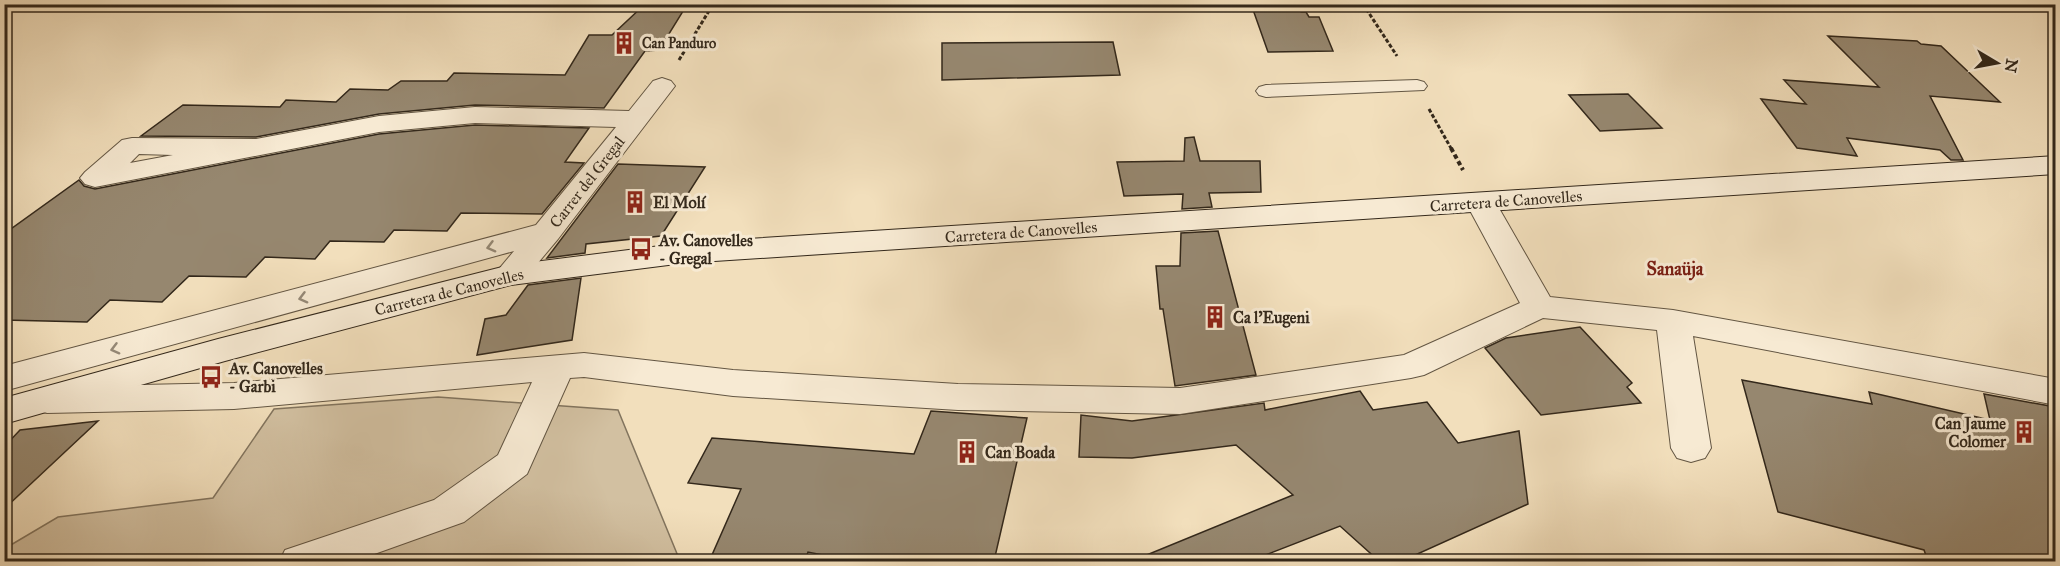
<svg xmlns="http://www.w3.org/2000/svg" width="2060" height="566" font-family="'IM FELL Great Primer',serif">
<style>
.green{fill:#d2c0a1;stroke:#82745e;stroke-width:1.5}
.building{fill:#96876f;stroke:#33281b;stroke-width:1.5}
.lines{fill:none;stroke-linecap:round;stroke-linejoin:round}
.lane-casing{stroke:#635643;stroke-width:2}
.street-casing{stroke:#635643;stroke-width:2}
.secondary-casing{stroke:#33281b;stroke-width:2}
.path-far1{stroke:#33281b;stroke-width:3;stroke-dasharray:4 2;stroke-linecap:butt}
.path{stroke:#33281b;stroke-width:4;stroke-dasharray:4.5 3;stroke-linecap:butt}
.lane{fill:#f7ead3;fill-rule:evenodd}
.street{fill:#f7ead3;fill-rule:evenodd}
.secondary{fill:#f7ead3;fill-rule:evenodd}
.oneway{stroke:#958977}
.labels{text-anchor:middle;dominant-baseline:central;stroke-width:6;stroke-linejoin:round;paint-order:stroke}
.far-poi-label{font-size:14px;font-weight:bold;fill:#33281b;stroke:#f7ead3;text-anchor:start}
.street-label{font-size:16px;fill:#33281b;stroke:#f7ead3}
.poi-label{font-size:16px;font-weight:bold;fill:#33281b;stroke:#f7ead3;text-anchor:start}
.neighbourhood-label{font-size:18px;font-weight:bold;fill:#7a1f14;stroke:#f7ead3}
</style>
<rect width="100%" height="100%" fill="#f2dfbc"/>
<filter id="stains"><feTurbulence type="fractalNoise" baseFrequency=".00333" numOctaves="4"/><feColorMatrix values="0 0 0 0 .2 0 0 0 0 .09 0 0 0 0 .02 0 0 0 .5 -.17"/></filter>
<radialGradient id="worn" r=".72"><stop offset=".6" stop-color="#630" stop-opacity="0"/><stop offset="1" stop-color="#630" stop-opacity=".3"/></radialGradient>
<!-- green -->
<path class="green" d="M 438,397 L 618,410 L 680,561 L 5,562 L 4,549 L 58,517 L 213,498 L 274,409 Z"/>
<!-- building -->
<g class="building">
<path d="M 1251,4 L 1298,4 L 1301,12 L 1306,12 L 1309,17 L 1319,17 L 1333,51 L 1268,52 Z"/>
<path d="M 644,5 L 685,8 L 659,50 L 645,51 L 604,108 L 475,105 L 379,114 L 256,137 L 141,136 L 183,105 L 280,107 L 286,100 L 336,102 L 350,89 L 388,90 L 401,81 L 447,81 L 454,73 L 565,75 L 589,35 L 612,35 Z"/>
<path d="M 1828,36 L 1917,41 L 1921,44 L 1941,46 L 2000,102 L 1930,96 L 1963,160 L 1951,160 L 1940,150 L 1847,138 L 1857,156 L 1797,148 L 1761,99 L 1806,104 L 1784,80 L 1879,87 Z"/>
<path d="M 1113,42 L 1120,75 L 942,80 L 942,43 Z"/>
<path d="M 1628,94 L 1662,128 L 1600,131 L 1569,95 Z"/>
<path d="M 475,125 L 589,128 L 565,162 L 584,163 L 542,214 L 461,213 L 447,231 L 394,230 L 384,242 L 330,241 L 315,259 L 265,257 L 246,277 L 189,276 L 162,302 L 110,300 L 87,322 L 4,320 L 4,234 L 79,180 L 84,186 L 95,189 L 379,134 Z"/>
<path d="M 1194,137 L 1200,161 L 1260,161 L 1261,192 L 1209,193 L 1212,207 L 1182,209 L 1183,194 L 1124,196 L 1117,162 L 1184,161 L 1185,138 Z"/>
<path d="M 618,164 L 705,167 L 661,236 L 586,244 L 585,253 L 547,258 Z"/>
<path d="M 1218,231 L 1256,375 L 1175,386 L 1163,309 L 1160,309 L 1156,266 L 1180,266 L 1181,233 Z"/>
<path d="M 581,278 L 572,340 L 477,355 L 485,319 L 506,315 L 528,285 Z"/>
<path d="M 1580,327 L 1632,383 L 1627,387 L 1641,403 L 1541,415 L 1485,348 L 1506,338 Z"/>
<path d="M 1742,380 L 1872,404 L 1869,392 L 1990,420 L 1984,394 L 2055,407 L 2055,561 L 1928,561 L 1924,550 L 1778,512 Z"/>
<path d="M 1360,391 L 1373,410 L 1427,402 L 1458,443 L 1519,431 L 1528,504 L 1402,561 L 1379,561 L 1340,526 L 1250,561 L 1132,561 L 1293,495 L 1236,445 L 1132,458 L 1079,457 L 1081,415 L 1132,421 L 1264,403 L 1265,410 Z"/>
<path d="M 931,411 L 1027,418 L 994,561 L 853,561 L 808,552 L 805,561 L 753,561 L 712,555 L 741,489 L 688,483 L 712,438 L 914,454 Z"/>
<path d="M 98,421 L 4,509 L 4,447 L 20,430 Z"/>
</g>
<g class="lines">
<!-- lane casing -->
<g class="lane-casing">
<path id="lane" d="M 1417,80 L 1424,82 L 1427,86 L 1424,90 L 1266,97 L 1259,95 L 1256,91 L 1259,87 L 1266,85 Z"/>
</g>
<!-- street casing -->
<g class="street-casing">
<g id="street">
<path d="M 662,78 L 671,81 L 675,86 L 558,239 L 522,282 L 510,285 L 498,282 L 494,275 L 514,251 L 4,391 L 4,366 L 536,225 L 616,127 L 475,123 L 379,132 L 95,187 L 85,184 L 80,178 L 85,172 L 122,140 L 132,138 L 256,139 L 379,116 L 475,107 L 629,111 L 653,81 ZM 139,154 L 173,155 L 130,163 Z"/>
<path d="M 1481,194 L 1492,197 L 1496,203 L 1550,297 L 1673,310 L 2056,379 L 2056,405 L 1693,336 L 1711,448 L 1705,458 L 1691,462 L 1677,458 L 1671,448 L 1657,330 L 1543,318 L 1424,375 L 1411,378 L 1180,414 L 958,410 L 733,396 L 584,377 L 570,378 L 527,474 L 464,522 L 352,562 L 279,562 L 285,550 L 434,500 L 498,455 L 532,382 L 234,409 L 47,413 L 34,409 L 28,400 L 34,391 L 47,387 L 234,383 L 584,353 L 733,370 L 958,384 L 1180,388 L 1404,355 L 1520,303 L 1466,203 L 1470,197 Z"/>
</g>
</g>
<!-- secondary casing -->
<g class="secondary-casing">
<path id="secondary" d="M 2056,156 L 2056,174 L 684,263 L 511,285 L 225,361 L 4,424 L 4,398 L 218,339 L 510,265 L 684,243 Z"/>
</g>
<!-- path-far1 -->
<g class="path-far1">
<path d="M 1363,4 L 1397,56"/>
<path d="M 679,60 L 712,6 L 710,4"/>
<path d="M 1429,109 L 1452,150"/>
</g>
<!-- path -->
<path class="path" d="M 1451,148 L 1463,170"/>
<!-- lane -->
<use href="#lane" class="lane"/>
<!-- street -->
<use href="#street" class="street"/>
<!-- secondary -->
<use href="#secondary" class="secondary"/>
</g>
<!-- one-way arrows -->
<defs><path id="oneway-chevron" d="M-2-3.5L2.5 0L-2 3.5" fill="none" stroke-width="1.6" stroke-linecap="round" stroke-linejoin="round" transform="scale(1.5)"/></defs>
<g class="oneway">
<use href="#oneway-chevron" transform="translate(491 247) rotate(165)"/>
<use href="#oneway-chevron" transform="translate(303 298) rotate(165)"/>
<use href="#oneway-chevron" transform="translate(115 349) rotate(165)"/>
</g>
<!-- icons -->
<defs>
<g id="building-bare" transform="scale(1.8)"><path d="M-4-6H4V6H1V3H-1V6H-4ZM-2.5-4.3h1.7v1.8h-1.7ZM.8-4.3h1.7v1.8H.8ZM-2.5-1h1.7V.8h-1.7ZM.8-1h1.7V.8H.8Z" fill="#8f2418" stroke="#f7ead3" stroke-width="2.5" paint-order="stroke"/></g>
<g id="bus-bare" transform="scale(1.8)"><path d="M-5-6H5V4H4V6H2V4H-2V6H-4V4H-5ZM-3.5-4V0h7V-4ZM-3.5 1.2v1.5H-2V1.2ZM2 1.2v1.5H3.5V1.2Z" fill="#8f2418" stroke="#f7ead3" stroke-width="2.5" paint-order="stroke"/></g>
</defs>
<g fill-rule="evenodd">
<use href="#building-bare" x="624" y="43"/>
<use href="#building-bare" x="635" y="202"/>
<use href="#bus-bare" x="641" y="249"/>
<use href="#building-bare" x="1215" y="317"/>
<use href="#bus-bare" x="211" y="377"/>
<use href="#building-bare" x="2024" y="432"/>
<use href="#building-bare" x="967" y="452"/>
</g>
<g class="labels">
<!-- far-poi labels -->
<g class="far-poi-label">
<text x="642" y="43">Can Panduro</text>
</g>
<!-- street labels -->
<g class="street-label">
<text transform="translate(587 182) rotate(-52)">Carrer del Gregal</text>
<text transform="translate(1506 201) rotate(-4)">Carretera de Canovelles</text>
<text transform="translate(1021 232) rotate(-4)">Carretera de Canovelles</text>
<text transform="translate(449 292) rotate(-14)">Carretera de Canovelles</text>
</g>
<!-- poi labels -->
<g class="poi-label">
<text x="653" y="202">El Molí</text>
<text x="659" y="240">Av. Canovelles<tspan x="659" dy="18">- Gregal</tspan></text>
<text x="1233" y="317">Ca l'Eugeni</text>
<text x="229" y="368">Av. Canovelles<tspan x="229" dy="18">- Garbi</tspan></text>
<text x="2006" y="423" text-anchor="end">Can Jaume<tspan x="2006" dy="18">Colomer</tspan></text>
<text x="985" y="452">Can Boada</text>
</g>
<!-- neighbourhood labels -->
<g class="neighbourhood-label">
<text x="1675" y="269">Sanaüja</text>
</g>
</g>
<!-- margin -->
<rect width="2060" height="566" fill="none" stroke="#f2dfbc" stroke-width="24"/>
<rect x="6" y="6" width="2048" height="554" fill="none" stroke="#33281b" stroke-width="3"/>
<rect x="12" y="12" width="2036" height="542" fill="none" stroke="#33281b" stroke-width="1.5"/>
<!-- north arrow -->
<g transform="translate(1997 63) rotate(100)" stroke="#f7ead3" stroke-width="4.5" paint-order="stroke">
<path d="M0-4.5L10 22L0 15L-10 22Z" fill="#33281b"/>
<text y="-9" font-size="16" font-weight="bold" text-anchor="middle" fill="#33281b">N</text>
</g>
<rect width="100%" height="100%" filter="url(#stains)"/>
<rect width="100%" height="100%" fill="url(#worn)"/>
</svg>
